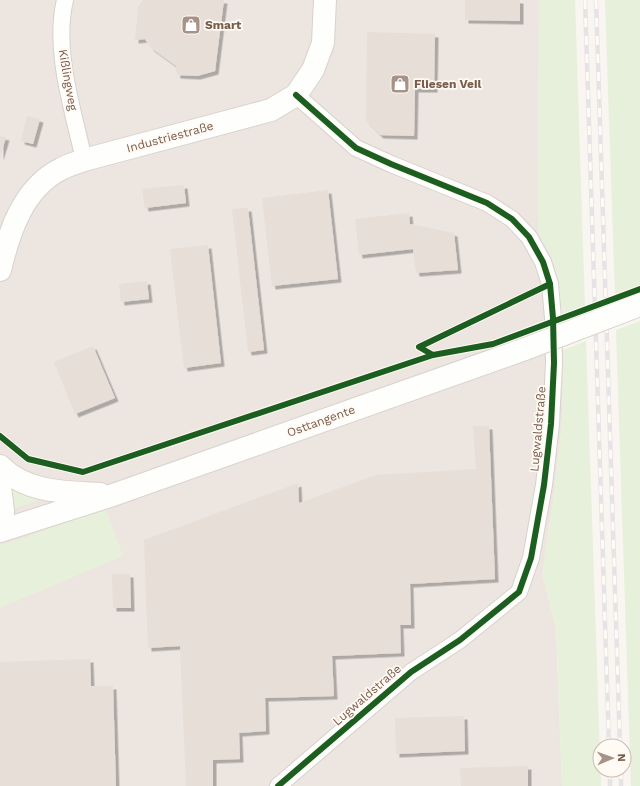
<svg xmlns="http://www.w3.org/2000/svg" width="640" height="786" font-family="'Work Sans',sans-serif">
<style>
.industrial{fill:#ede5e0}
.green{fill:#e7f0db}
.building{fill:#e6ded7;filter:url(#shadow)}
.lines{fill:none;stroke-linecap:round;stroke-linejoin:round}
.street-casing{stroke:#d7d1cb;stroke-width:18}
.secondary-casing{stroke:#d9d2cb;stroke-width:24}
.street{stroke:#fefefd;stroke-width:16}
.secondary{stroke:#fefefd;stroke-width:22}
.rail-casing{stroke:#e6e3e7;stroke-width:4.5}
.rail{stroke:#fffaf3;stroke-width:3;stroke-dasharray:9;stroke-linecap:butt}
.secondary-bridge-casing{stroke:#d9d2cb;stroke-width:24;stroke-linecap:butt}
.secondary-bridge{stroke:#fefefd;stroke-width:22}
.cycleway-casing{stroke:#fffaf3;stroke-width:8}
.cycleway{stroke:#1b5e20;stroke-width:6}
.labels{text-anchor:middle;dominant-baseline:central;stroke-width:3.5;stroke-linejoin:round;paint-order:stroke}
.poi-label{font-size:12px;font-weight:bold;fill:#7a5c4d;stroke:#fffaf3;text-anchor:start}
.street-label{font-size:12px;fill:#7a5c4d;stroke:#fffaf3}
</style>
<defs>
<filter id="shadow"><feDropShadow dx="3.5" dy="3.5" stdDeviation="0" flood-color="#0004"/></filter>
</defs>
<rect width="100%" height="100%" fill="#f9f5f0"/>
<!-- industrial -->
<path class="industrial" d="M 0,0 L 539,0 L 538,231 L 552,257 L 559,282 L 564,363 L 562,424 L 555,487 L 544,563 L 543,577 L 556,627 L 562,786 L 0,786 Z"/>
<!-- green -->
<g class="green">
<path d="M 539,0 L 575,0 L 585,308 L 562,316 L 559,282 L 552,257 L 538,231 Z"/>
<path d="M 605,0 L 640,0 L 640,287 L 615,296 Z"/>
<path d="M 640,321 L 640,786 L 631,786 L 616,330 Z"/>
<path d="M 586,341 L 601,786 L 562,786 L 556,627 L 543,577 L 544,563 L 555,487 L 562,424 L 563,350 Z"/>
<path d="M 9,486 L 43,499 L 13,509 Z"/>
<path d="M 105,506 L 123,556 L 0,608 L 0,545 L 24,538 Z"/>
</g>
<!-- building -->
<g class="building">
<path d="M 143,0 L 224,0 L 215,71 L 197,76 L 177,75 L 176,66 L 151,48 L 145,39 L 135,40 L 138,7 Z"/>
<path d="M 465,0 L 520,0 L 520,21 L 465,20 Z"/>
<path d="M 367,32 L 435,34 L 434,89 L 415,89 L 414,136 L 380,135 L 366,121 Z"/>
<path d="M 27,116 L 40,119 L 33,144 L 21,141 Z"/>
<path d="M 0,136 L 6,137 L 0,157 Z"/>
<path d="M 184,185 L 186,203 L 145,208 L 142,189 Z"/>
<path d="M 328,190 L 338,279 L 272,286 L 262,198 Z"/>
<path d="M 248,208 L 264,350 L 248,352 L 232,209 Z"/>
<path d="M 409,213 L 410,224 L 454,233 L 458,270 L 416,273 L 413,249 L 359,255 L 355,219 Z"/>
<path d="M 208,245 L 221,363 L 184,368 L 170,249 Z"/>
<path d="M 147,281 L 149,299 L 121,302 L 119,284 Z"/>
<path d="M 93,346 L 115,398 L 75,414 L 54,362 Z"/>
<path d="M 473,426 L 489,426 L 495,579 L 410,584 L 411,625 L 400,625 L 401,653 L 332,656 L 334,696 L 265,698 L 266,731 L 239,733 L 240,759 L 213,760 L 213,786 L 186,786 L 180,646 L 148,648 L 144,540 L 298,483 L 299,503 L 376,475 L 476,469 Z"/>
<path d="M 112,574 L 130,574 L 131,608 L 113,608 Z"/>
<path d="M 90,659 L 91,686 L 113,686 L 116,786 L 0,786 L 0,662 Z"/>
<path d="M 464,716 L 465,751 L 396,754 L 395,718 Z"/>
<path d="M 528,766 L 528,786 L 461,786 L 460,768 Z"/>
</g>
<g class="lines">
<!-- street casing -->
<g class="street-casing">
<g id="street">
<path d="M 65,0 C 53,51 73,109 84,160"/>
<path d="M 278,786 L 411,672 L 460,640 L 519,592 L 531,558 L 544,485 L 551,424 L 554,363 L 553,318 L 550,284 L 543,262 L 529,237 L 512,219 L 487,203 L 391,164 L 356,148 L 296,95"/>
</g>
</g>
<!-- secondary casing -->
<g class="secondary-casing">
<g id="secondary">
<path d="M 0,270 C 9,232 23,188 61,169 C 68,165 76,163 84,160 L 271,110 L 296,95 L 313,70 L 323,43 L 325,0"/>
<path d="M 0,466 C 27,493 64,492 100,494"/>
<path d="M 0,487 L 3,510 L 2,530"/>
<path d="M 0,531 L 113,495 L 525,349"/>
</g>
</g>
<!-- street -->
<use href="#street" class="street"/>
<!-- secondary -->
<use href="#secondary" class="secondary"/>
<!-- rail casing -->
<g class="rail-casing">
<g id="rail">
<path d="M 585,0 L 609,746"/>
<path d="M 596,0 L 620,746"/>
<path d="M 610,770 L 610,786"/>
<path d="M 621,770 L 621,786"/>
</g>
</g>
<!-- rail -->
<use href="#rail" class="rail"/>
<!-- secondary-bridge casing -->
<g class="secondary-bridge-casing">
<path id="secondary-bridge" d="M 525,349 L 640,305"/>
</g>
<!-- secondary-bridge -->
<use href="#secondary-bridge" class="secondary-bridge"/>
<!-- cycleway casing -->
<g class="cycleway-casing">
<g id="cycleway">
<path d="M 550,284 L 419,347 L 433,355 L 493,344 L 640,289"/>
<path d="M 0,436 L 28,459 L 83,472 L 433,355"/>
<path d="M 278,786 L 411,672 L 460,640 L 519,592 L 531,558 L 544,485 L 551,424 L 554,363 L 553,318 L 550,284 L 543,262 L 529,237 L 512,219 L 487,203 L 391,164 L 356,148 L 296,95"/>
</g>
</g>
<!-- cycleway -->
<use href="#cycleway" class="cycleway"/>
</g>
<!-- icons -->
<defs>
<g id="shop-square" transform="scale(1)"><rect x="-9" y="-9" width="18" height="18" rx="4" fill="#a69286" stroke="#fffaf3"/><path d="M-5-2.5h2.3a2.7 3.5 0 0 1 5.4 0H5L5.5 6h-11ZM-1.5-2.5h3a1.5 2.3 0 0 0-3 0Z" fill="#fff"/></g>
</defs>
<g fill-rule="evenodd">
<use href="#shop-square" x="191" y="25"/>
<use href="#shop-square" x="400" y="84"/>
</g>
<g class="labels">
<!-- poi labels -->
<g class="poi-label">
<text x="205" y="25">Smart</text>
<text x="414" y="84">Fliesen Veil</text>
</g>
<!-- street labels -->
<g class="street-label">
<text transform="translate(68 80) rotate(80)">Kißlingweg</text>
<text transform="translate(170 137) rotate(-15)">Industriestraße</text>
<text transform="translate(321 421) rotate(-20)">Osttangente</text>
<text transform="translate(538 429) rotate(-85)">Lugwaldstraße</text>
<text transform="translate(367 695) rotate(-41)">Lugwaldstraße</text>
</g>
</g>
<!-- north arrow -->
<g transform="translate(612 758) rotate(88)"><circle r="19" fill="#fffaf3" stroke="#cabbb1"/>
<path d="M0-3L7 15L0 10L-7 15Z" fill="#a69286"/>
<text y="-6" font-size="11" font-weight="bold" text-anchor="middle" fill="#7a5c4d">N</text>
</g>
</svg>
